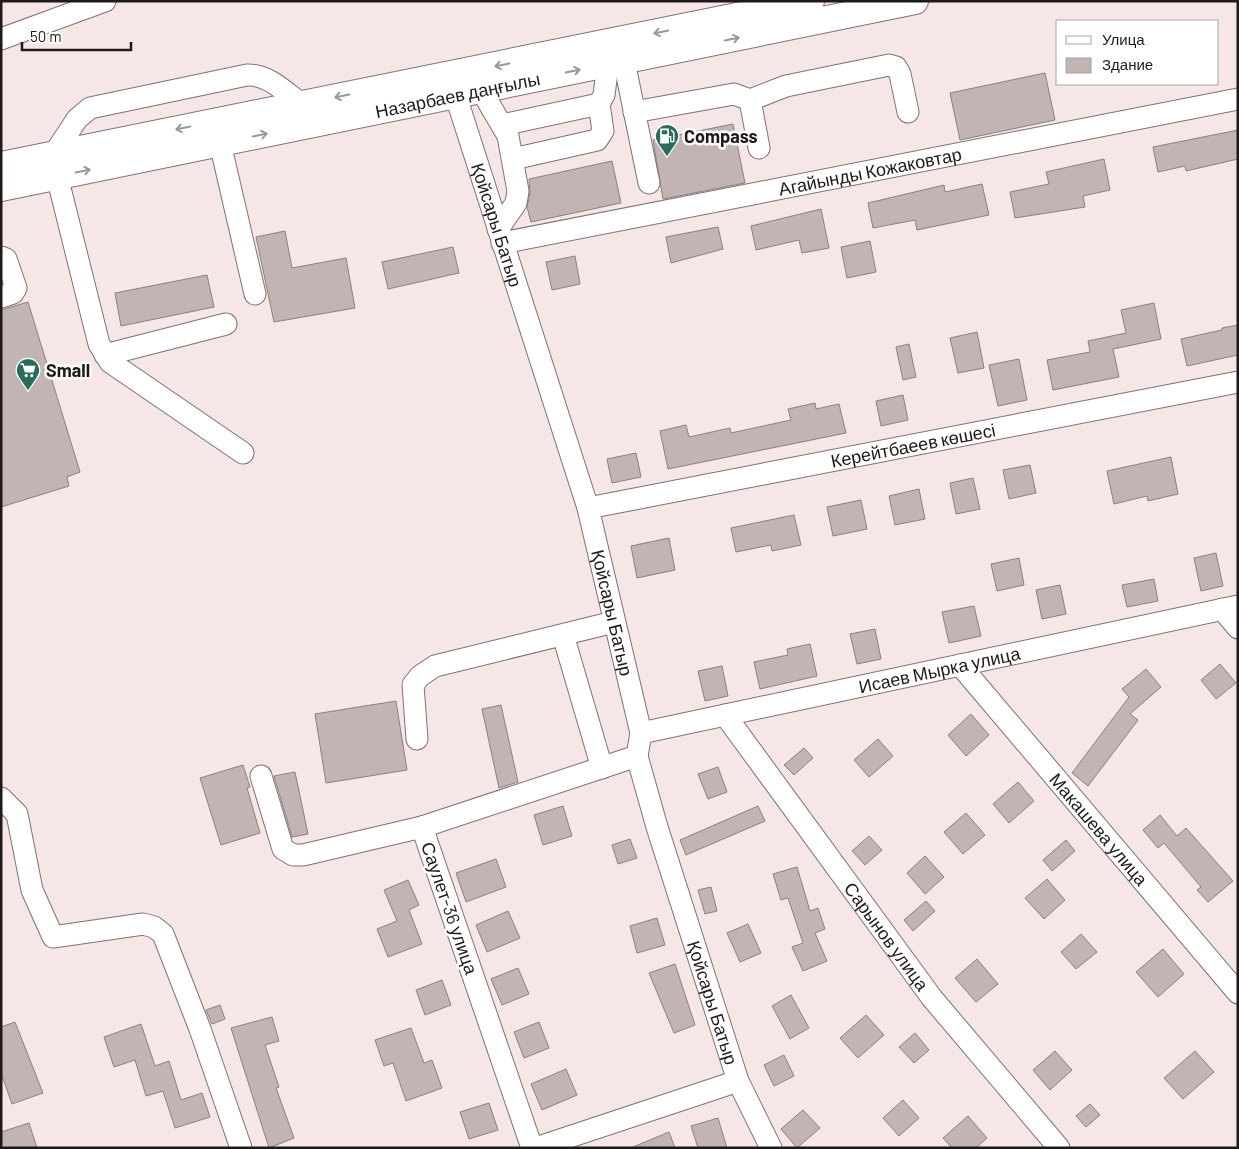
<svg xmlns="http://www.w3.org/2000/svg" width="1239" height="1149" font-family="Barlow,sans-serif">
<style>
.building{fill:#c2b4b2;stroke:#8c7f7e}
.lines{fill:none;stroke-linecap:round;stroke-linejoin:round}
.minor-casing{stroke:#7e7170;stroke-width:23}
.major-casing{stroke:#7e7170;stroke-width:28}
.minor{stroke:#fff;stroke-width:21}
.major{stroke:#fff;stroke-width:26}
.oneway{stroke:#9a9898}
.labels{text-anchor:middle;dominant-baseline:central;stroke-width:5;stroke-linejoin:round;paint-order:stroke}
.street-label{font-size:18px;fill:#1f1a19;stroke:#fff}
.poi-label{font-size:18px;font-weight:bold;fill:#1f1a19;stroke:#fff;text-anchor:start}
</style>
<rect width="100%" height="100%" fill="#f6e7e6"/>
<!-- building -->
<g class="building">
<path d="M 1045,73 L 1055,120 L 960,140 L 950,93 Z"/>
<path d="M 733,124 L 745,183 L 663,199 L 653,140 Z"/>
<path d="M 1238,130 L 1238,159 L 1186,171 L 1185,166 L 1158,172 L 1153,147 Z"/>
<path d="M 1104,159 L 1110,190 L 1083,196 L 1085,207 L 1015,218 L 1010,192 L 1049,184 L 1046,172 Z"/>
<path d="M 612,161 L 621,203 L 531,222 L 527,207 L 530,193 L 529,179 Z"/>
<path d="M 982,184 L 989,215 L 917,230 L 915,220 L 873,228 L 868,203 L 944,185 L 945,192 Z"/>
<path d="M 821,209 L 829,248 L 802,253 L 799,240 L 756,250 L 751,226 Z"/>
<path d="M 718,227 L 723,249 L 671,263 L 666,237 Z"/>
<path d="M 285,231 L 292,268 L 346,258 L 355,308 L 274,322 L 256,237 Z"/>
<path d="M 870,241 L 876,272 L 847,278 L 841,247 Z"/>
<path d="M 453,247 L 459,273 L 388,289 L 382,262 Z"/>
<path d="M 575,256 L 580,284 L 552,290 L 546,262 Z"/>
<path d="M 207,275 L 214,307 L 121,326 L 115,293 Z"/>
<path d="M 28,302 L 80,472 L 67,477 L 69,486 L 1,507 L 1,310 Z"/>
<path d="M 1154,303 L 1161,339 L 1113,349 L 1119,377 L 1053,390 L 1047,360 L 1090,352 L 1088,341 L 1126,333 L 1121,310 Z"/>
<path d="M 1238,325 L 1238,355 L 1187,366 L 1181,339 L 1222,330 L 1222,328 Z"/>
<path d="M 977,332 L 984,368 L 958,373 L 950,338 Z"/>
<path d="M 909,344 L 916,377 L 903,380 L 896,347 Z"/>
<path d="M 1019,359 L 1027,400 L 998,406 L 989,365 Z"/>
<path d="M 903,395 L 908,420 L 881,426 L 876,401 Z"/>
<path d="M 815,403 L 816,409 L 839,404 L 846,433 L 668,469 L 660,431 L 686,425 L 689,437 L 730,428 L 731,433 L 791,420 L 788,409 Z"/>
<path d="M 636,453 L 641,477 L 612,483 L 607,459 Z"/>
<path d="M 1171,457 L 1178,494 L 1148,501 L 1147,496 L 1114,504 L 1107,471 Z"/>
<path d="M 1030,465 L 1036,493 L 1009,499 L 1003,470 Z"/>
<path d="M 973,478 L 980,509 L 956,514 L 950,483 Z"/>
<path d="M 919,489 L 925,519 L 895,525 L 889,496 Z"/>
<path d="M 861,500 L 867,529 L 833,536 L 827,507 Z"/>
<path d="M 794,515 L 801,545 L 772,551 L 771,545 L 736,552 L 731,528 Z"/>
<path d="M 669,538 L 675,570 L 637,578 L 631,546 Z"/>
<path d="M 1216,553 L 1223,586 L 1201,591 L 1194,558 Z"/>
<path d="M 1019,558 L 1024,585 L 997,591 L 991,564 Z"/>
<path d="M 1154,579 L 1158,601 L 1127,607 L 1122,585 Z"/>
<path d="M 1060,585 L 1066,614 L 1042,619 L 1036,590 Z"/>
<path d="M 974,606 L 981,636 L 949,643 L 942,612 Z"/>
<path d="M 875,629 L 881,659 L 857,664 L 850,634 Z"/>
<path d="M 810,644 L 817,676 L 760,689 L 754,662 L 788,655 L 787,649 Z"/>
<path d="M 1220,664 L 1236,683 L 1216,699 L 1201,680 Z"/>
<path d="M 722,666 L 728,696 L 705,701 L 698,671 Z"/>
<path d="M 1146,669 L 1161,687 L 1130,714 L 1138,720 L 1088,786 L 1072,773 L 1129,697 L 1122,689 Z"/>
<path d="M 396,701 L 407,770 L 326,783 L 315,714 Z"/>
<path d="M 501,705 L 518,782 L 499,788 L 482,709 Z"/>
<path d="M 971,714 L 989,735 L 966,756 L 948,735 Z"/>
<path d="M 878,739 L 893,756 L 869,777 L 854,760 Z"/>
<path d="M 804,748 L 813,758 L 794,775 L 784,765 Z"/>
<path d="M 243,765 L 250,787 L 247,788 L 260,833 L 221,845 L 200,778 Z"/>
<path d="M 718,767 L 727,792 L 708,799 L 698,774 Z"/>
<path d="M 295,772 L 308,834 L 292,837 L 274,776 Z"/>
<path d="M 1018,782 L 1034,801 L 1009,823 L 993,804 Z"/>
<path d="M 563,806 L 572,836 L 543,845 L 534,815 Z"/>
<path d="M 758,806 L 765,821 L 686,855 L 680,840 Z"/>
<path d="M 966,813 L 985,835 L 963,854 L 944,832 Z"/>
<path d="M 1160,815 L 1177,836 L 1186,828 L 1233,881 L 1208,902 L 1197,890 L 1201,887 L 1164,843 L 1158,848 L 1143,830 Z"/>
<path d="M 869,836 L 882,850 L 865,865 L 852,851 Z"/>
<path d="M 630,839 L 637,858 L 618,864 L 612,845 Z"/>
<path d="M 1066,840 L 1075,851 L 1052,871 L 1043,860 Z"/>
<path d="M 925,856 L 944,877 L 925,894 L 907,873 Z"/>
<path d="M 496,859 L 506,887 L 466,902 L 456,873 Z"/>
<path d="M 797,867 L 810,911 L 818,908 L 825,929 L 815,933 L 827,961 L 803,971 L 792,947 L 803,943 L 788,898 L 781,900 L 773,874 Z"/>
<path d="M 1047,879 L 1065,900 L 1044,919 L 1025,898 Z"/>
<path d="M 408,880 L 419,905 L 409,910 L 422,944 L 388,957 L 377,929 L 397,921 L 384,890 Z"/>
<path d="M 711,887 L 717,911 L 705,914 L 698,890 Z"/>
<path d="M 926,901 L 935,911 L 913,931 L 904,920 Z"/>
<path d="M 508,911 L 520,938 L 487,952 L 476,925 Z"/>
<path d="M 657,918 L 665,945 L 637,953 L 630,926 Z"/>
<path d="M 748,924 L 761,953 L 740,962 L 727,933 Z"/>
<path d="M 1081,934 L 1097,952 L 1076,969 L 1061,952 Z"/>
<path d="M 1163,949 L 1184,974 L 1158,997 L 1136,972 Z"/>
<path d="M 977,959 L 998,984 L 976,1002 L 955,978 Z"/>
<path d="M 675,964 L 695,1025 L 674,1033 L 649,973 Z"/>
<path d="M 518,968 L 529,994 L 502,1005 L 491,979 Z"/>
<path d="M 442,980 L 451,1005 L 425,1015 L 416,990 Z"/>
<path d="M 791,995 L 809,1028 L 790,1039 L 772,1006 Z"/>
<path d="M 220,1005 L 225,1019 L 212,1024 L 206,1010 Z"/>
<path d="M 866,1015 L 884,1035 L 858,1058 L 840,1038 Z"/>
<path d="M 272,1017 L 279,1041 L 265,1045 L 279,1087 L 276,1088 L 294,1138 L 269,1148 L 231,1028 Z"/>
<path d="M 15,1022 L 43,1093 L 12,1104 L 1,1073 L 1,1027 Z"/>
<path d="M 539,1022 L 549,1048 L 524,1058 L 514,1032 Z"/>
<path d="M 141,1024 L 155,1066 L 169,1061 L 181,1100 L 202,1093 L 210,1117 L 175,1128 L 163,1091 L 146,1096 L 135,1060 L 114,1067 L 104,1037 Z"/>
<path d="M 411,1028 L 424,1063 L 432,1060 L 442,1088 L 406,1101 L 393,1063 L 384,1066 L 375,1040 Z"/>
<path d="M 915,1033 L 929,1050 L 914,1063 L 899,1047 Z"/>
<path d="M 1055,1051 L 1072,1070 L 1050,1090 L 1033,1070 Z"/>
<path d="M 1195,1051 L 1214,1072 L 1183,1099 L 1164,1078 Z"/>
<path d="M 784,1055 L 794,1076 L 774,1086 L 764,1065 Z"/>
<path d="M 566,1069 L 577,1095 L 542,1110 L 531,1084 Z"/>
<path d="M 903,1100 L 919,1118 L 899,1136 L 883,1118 Z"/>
<path d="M 489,1103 L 498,1130 L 469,1139 L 460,1112 Z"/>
<path d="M 1090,1104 L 1100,1115 L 1086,1127 L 1076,1116 Z"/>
<path d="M 803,1110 L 820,1128 L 797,1148 L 781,1129 Z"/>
<path d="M 968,1116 L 987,1138 L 976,1148 L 952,1148 L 943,1138 Z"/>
<path d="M 718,1118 L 727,1148 L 698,1148 L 691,1126 Z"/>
<path d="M 29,1123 L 37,1148 L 1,1148 L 1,1132 Z"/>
<path d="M 669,1132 L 675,1148 L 633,1148 L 633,1147 Z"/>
</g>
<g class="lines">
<!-- minor casing -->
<g class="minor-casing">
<g id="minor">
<path d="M 1,39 L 105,1"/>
<path d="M 624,61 L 649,183"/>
<path id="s1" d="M 451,81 L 588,508 L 641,733 L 637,756 L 657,827 L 738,1081 L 771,1148"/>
<path d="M 481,90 L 508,136 L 518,191 L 516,203 L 498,229"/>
<path d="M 750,100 L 786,86 L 889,65 L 896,67 L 900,74 L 908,112"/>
<path d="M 634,112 L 734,94 L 750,100 L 759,148"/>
<path d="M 502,125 L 599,104 L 604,95 L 608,64"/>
<path d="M 220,143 L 255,294"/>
<path d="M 54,154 L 77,119 L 90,108 L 247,75 C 268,74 285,92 300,103"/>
<path d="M 513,159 L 597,140 L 603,131 L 599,104"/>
<path d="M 57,176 L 99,344 L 110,362 L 243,453"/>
<path id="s2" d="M 502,243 L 1238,99"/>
<path d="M 1,257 L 6,259 L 16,288 L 13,293 L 1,297"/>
<path d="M 105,355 L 226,324"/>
<path id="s3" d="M 588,508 L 1238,382"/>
<path d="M 1222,609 L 1238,628"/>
<path d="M 563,635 L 602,768"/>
<path id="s4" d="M 960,665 L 1238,993"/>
<path id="s5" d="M 725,715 L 932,998 L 1059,1148"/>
<path id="s6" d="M 641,733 L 1238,606"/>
<path d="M 417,739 L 413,685 L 420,676 L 435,666 L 614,622"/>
<path d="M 261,776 L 283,849 L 293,855 L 303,855 L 422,827"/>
<path d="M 1,798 L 17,814 L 32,890 L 53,937 L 143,924 L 154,927 L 163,934 L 200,1029 L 241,1148"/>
<path d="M 532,1148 L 422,827 L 637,756"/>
<path d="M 536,1148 L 738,1081"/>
</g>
</g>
<!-- major casing -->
<g class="major-casing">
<g id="major">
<path d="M 1,165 L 811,1"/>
<path id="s7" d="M 1,188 L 915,1"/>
</g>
</g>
<!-- minor -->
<use href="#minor" class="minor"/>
<!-- major -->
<use href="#major" class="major"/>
</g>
<!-- one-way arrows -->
<defs><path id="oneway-shaft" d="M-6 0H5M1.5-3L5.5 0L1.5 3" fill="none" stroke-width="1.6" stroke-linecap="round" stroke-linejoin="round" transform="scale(1.25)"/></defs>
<g class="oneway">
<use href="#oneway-shaft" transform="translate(661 32) rotate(168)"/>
<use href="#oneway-shaft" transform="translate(732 39) rotate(-12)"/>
<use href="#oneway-shaft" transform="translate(502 65) rotate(168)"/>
<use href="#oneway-shaft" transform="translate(573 71) rotate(-12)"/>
<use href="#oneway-shaft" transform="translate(342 96) rotate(169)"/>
<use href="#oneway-shaft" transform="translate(183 128) rotate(168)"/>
<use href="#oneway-shaft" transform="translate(260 135) rotate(-11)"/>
<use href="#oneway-shaft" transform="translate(83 171) rotate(-11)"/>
</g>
<!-- icons -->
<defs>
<g id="fuel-pin" transform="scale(1.25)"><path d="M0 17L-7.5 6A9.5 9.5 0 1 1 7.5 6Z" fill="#2a6b5a" stroke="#fff"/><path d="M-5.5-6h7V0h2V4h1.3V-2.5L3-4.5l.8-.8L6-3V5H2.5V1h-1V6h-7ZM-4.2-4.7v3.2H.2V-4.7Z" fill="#fff"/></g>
<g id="supermarket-pin" transform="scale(1.25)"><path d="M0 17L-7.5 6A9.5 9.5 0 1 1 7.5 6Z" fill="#2a6b5a" stroke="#fff"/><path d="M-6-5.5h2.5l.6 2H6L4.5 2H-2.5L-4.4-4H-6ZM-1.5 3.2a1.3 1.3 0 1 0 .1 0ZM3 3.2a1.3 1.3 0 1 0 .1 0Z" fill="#fff"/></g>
</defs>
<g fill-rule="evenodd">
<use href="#fuel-pin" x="667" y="136"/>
<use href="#supermarket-pin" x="28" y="370"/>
</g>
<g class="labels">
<!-- street labels -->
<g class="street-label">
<text stroke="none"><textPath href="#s7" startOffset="466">Назарбаев даңғылы</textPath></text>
<text stroke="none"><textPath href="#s2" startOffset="375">Агайынды Кожаковтар</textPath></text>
<text stroke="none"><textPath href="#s1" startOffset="151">Қойсары Батыр</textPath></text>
<text stroke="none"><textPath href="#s3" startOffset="331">Керейтбаеев көшесі</textPath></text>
<text stroke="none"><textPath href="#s1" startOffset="556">Қойсары Батыр</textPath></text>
<text stroke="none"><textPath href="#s6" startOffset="305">Исаев Мырка улица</textPath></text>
<text stroke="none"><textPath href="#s4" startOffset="215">Макашева улица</textPath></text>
<text transform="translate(450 908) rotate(71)">Саулет-36 улица</text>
<text stroke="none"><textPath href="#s5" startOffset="274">Сарынов улица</textPath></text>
<text stroke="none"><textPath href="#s1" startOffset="961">Қойсары Батыр</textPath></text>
</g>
<!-- poi labels -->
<g class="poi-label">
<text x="684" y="136">Compass</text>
<text x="46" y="370">Small</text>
</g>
</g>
<!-- border -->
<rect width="1239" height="1149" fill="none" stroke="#1f1a19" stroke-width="5"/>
<!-- legend -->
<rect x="1056" y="20" width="162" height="65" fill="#ffffff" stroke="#a5a3a3"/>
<rect x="1066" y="36" width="25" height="8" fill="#ffffff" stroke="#a5a3a3"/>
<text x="1102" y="45" font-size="15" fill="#1f1a19">Улица</text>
<rect x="1066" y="58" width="25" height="15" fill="#c2b4b2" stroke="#a5a3a3"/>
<text x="1102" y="70" font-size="15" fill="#1f1a19">Здание</text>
<!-- scale -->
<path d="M22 42v8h109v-8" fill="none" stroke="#1f1a19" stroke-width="2.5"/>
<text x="30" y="42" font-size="15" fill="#1f1a19" stroke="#ffffff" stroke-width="4" paint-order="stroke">50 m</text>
</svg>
